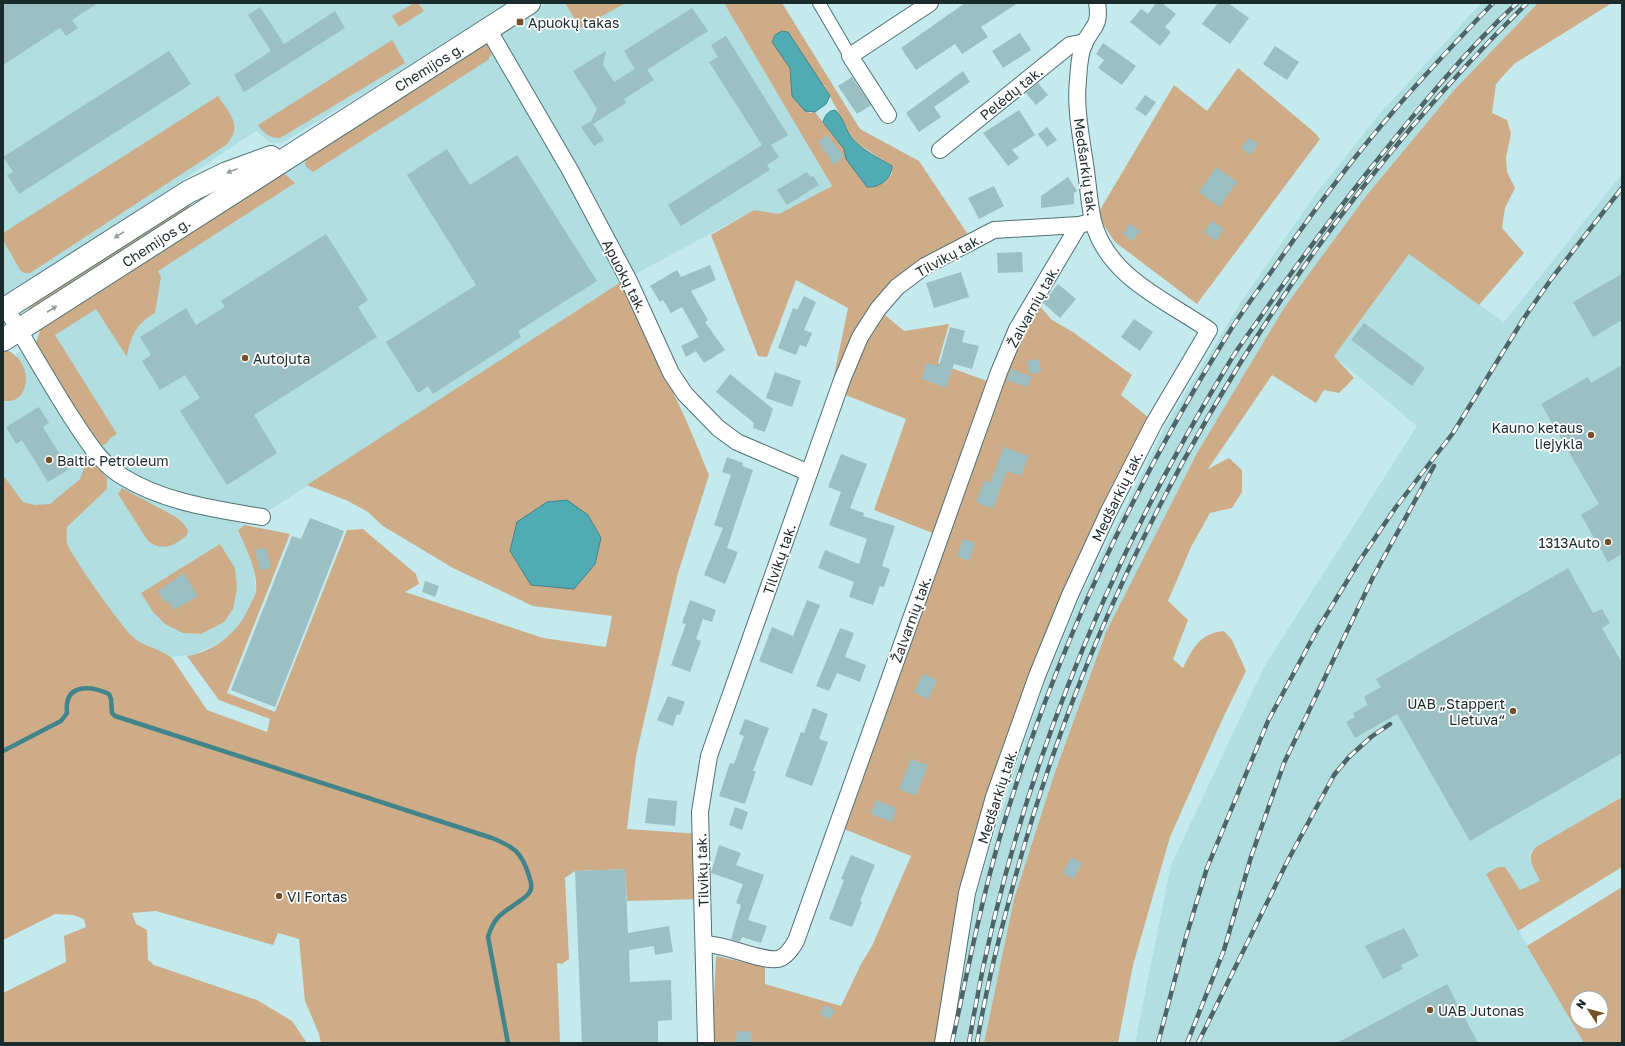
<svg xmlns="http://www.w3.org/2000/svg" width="1625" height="1046" font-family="'Golos Text',sans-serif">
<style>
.built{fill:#b0dee1}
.green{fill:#ceac88;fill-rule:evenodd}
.water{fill:#51abb2;stroke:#41848a}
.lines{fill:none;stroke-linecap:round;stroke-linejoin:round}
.stream{stroke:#41848a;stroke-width:4.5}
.building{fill:#9bbfc2}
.pedestrian-casing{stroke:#4f7174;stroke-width:14}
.minor-casing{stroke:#4f7174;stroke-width:18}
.secondary-casing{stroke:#4f7174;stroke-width:24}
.pedestrian{stroke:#fff;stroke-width:12}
.minor{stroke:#fff;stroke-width:16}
.secondary{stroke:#fff;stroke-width:22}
.rail-casing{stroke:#4f6466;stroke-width:4.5}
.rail{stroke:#fff;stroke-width:3;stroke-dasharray:9;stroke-linecap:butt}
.oneway{fill:#989fa0}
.poi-dot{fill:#735129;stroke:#fff;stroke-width:1.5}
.labels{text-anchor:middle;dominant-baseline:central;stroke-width:3.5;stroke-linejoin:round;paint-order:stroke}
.poi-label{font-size:14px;fill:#1b2a2b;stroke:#fff;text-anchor:start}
.street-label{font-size:14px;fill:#1b2a2b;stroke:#fff}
</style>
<rect width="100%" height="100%" fill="#c5eaee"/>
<!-- built -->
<g class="built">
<path d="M 3,3 L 512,3 L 282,143 L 271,143 L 256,131 L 156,198 L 3,296 Z"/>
<path d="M 547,3 L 565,3 L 580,28 L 626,3 L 724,3 L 832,186 L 779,214 L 754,210 L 621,282 L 239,530 L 253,565 L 256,592 L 249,610 L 239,626 L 229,636 L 217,644 L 192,655 L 148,659 L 3,565 L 3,401 L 7,402 L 23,366 L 16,354 L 36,343 L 41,328 Z"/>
<path d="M 1481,3 L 1538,3 L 1454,90 L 1366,196 L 1284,308 L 1197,453 L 1106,632 L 1054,775 L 1014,899 L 984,1043 L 946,1043 L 965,945 L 977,893 L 1013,774 L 1048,675 L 1081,595 L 1168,421 L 1243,299 L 1315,195 L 1377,117 Z"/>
<path d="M 1622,174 L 1622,797 L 1536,847 L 1531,851 L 1529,857 L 1531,864 L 1540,881 L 1520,890 L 1505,867 L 1486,874 L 1584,1043 L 1135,1043 L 1171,865 L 1264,667 L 1417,426 L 1334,356 L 1409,254 L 1504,322 Z"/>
</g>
<!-- green -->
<g class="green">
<path d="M 414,3 L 418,3 L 424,11 L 399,27 L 392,16 Z"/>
<path d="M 565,3 L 626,3 L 580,28 Z"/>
<path d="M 724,3 L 782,3 L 860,129 L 919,161 L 973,242 L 878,309 L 904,331 L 949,324 L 938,363 L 987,381 L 935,534 L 874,510 L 906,419 L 838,392 L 842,380 L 834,376 L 848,308 L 796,280 L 767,357 L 758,356 L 711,235 L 754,210 L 779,214 L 832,186 ZM 790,68 L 824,85 L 851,136 L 858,144 L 892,166 L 892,174 L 883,183 L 846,159 L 844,149 L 815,112 L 809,113 L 792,87 Z"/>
<path d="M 1538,3 L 1612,3 L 1514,64 L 1496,84 L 1492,113 L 1507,120 L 1511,134 L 1506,157 L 1507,172 L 1515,188 L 1505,208 L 1502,228 L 1524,253 L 1479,305 L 1409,254 L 1334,356 L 1354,378 L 1339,393 L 1324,390 L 1316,403 L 1272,375 L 1208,469 L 1229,458 L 1242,470 L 1242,492 L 1232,508 L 1210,513 L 1191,547 L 1168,601 L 1188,620 L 1173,659 L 1183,668 C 1193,648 1200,633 1224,631 L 1232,640 L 1246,671 L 1223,718 L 1170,837 L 1133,965 L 1118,1043 L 984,1043 L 1014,899 L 1054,775 L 1106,632 L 1197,453 L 1284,308 L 1366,196 L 1454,90 Z"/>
<path d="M 392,40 L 405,63 L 280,138 C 269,138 265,134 258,125 Z"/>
<path d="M 481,44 L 493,45 L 494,50 L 488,60 L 313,172 L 306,167 L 305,162 L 309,155 Z"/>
<path d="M 1238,68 L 1315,133 L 1320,139 L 1197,304 L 1115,242 L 1097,215 L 1174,85 L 1207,111 Z"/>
<path d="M 218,96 C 229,113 244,126 226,145 L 30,273 L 24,273 L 20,270 L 3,240 L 3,233 Z"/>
<path d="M 282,174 L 286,175 L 295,183 L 158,271 L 161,277 L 155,313 C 137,323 130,337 127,357 L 96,309 L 55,335 L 117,434 L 110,438 L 106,444 L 101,445 L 96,442 L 37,349 L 36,343 L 41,328 Z"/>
<path d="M 188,205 L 191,207 L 28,312 L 26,312 L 33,303 L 184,206 Z"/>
<path d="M 621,282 L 687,422 L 709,475 L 678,573 L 636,756 L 627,829 L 701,834 L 702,899 L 627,901 L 625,869 L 575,871 L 565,878 L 569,959 L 562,964 L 557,963 L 560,1043 L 321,1043 L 319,1034 L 305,1001 L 299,939 L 278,933 L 273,945 L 156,911 L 132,913 L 136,924 L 147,930 L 148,960 L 154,965 L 257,1000 L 292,1021 L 307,1043 L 3,1043 L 3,993 L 66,962 L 64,936 L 86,927 L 84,919 L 73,915 L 55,914 L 3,940 L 3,475 L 23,502 L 35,505 L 50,504 L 80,479 L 87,460 L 93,461 L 107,478 L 107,489 L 67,527 C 67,532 66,538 67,543 C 69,553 122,627 132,636 C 143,647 160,648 172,658 L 207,710 L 267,732 L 270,719 L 219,700 L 187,656 C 216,651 240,631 251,603 C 253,600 255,596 256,592 C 258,570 246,549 238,530 L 245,525 L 290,534 L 227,693 L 275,712 L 347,530 L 363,529 L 416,574 L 419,584 L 405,592 L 543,638 L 606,647 L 612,616 L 533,606 L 453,568 L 383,526 L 368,512 L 348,501 L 307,485 Z"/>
<path d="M 1037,303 L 1052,320 L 1073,332 L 1132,375 L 1121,395 L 1149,418 L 1034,662 L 936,1043 L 712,1043 L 716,956 L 765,967 L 765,984 L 841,1006 L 861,964 L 872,946 L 911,856 L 844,829 L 999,372 Z"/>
<path d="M 6,350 C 33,359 33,405 3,401 L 3,351 Z"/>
<path d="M 122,488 L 176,517 L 183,523 L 188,530 L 187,535 C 174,546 163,552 148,541 L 118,494 Z"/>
<path d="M 220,544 L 235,568 L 237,588 L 233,609 L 224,622 L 201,634 L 183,633 L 165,624 L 153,612 L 141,593 Z"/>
<path d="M 1622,797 L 1622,867 L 1518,931 L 1486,874 L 1498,867 L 1505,867 L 1520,890 L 1540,881 C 1535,869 1524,858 1536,847 Z"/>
<path d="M 1622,887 L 1622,1043 L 1584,1043 L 1527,946 ZM 1577,998 L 1601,998 L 1601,1022 L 1577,1022 Z"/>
</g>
<!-- water -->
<g class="water">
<path d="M 782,31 L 788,32 L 830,96 L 826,104 L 815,112 L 805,111 L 792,96 L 790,68 L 772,42 L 775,35 Z"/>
<path d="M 835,110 C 843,117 845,128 851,137 C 861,150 879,158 892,166 C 892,179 879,188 867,187 L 846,159 L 844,149 L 823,122 C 825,115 828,111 835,110 Z"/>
<path d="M 567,500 L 588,515 L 601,538 L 595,564 L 574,589 L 531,585 L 510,551 L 517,522 L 547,502 Z"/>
</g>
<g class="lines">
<!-- stream -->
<path class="stream" d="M 3,751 L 61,721 L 67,713 C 64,684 88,685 109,694 L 111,699 L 112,713 L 115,716 L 492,838 C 514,847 522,852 529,876 C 531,882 533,888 529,893 C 526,897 521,900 517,903 C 501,914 494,917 488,937 L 508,1043"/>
</g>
<!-- building -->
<g class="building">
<path d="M 3,3 L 98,3 L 72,20 L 78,28 L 66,36 L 60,28 L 3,65 Z"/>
<path d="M 965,3 L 1018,3 L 981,27 L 988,37 L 962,54 L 955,44 L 916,70 L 901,48 Z"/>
<path d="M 1156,3 L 1162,3 L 1176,14 L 1165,27 L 1171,32 L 1160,46 L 1130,22 L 1141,9 L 1148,14 Z"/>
<path d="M 1218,3 L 1228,3 L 1249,18 L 1230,44 L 1202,24 Z"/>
<path d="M 260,7 L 284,44 L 335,11 L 345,28 L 244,92 L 234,75 L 271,51 L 248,15 Z"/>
<path d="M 692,8 L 708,31 L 647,70 L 654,80 L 624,99 L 626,103 L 593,124 L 604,140 L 594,146 L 581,127 L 591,121 L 597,109 L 573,71 L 606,51 L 603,65 L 614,82 L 635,69 L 624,51 Z"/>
<path d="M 1020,33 L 1031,50 L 1003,68 L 992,51 Z"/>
<path d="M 726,36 L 788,135 L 771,145 L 779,157 L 767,165 L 770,170 L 681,226 L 668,205 L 762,145 L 709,62 L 718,57 L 711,45 Z"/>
<path d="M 1103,43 L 1136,66 L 1122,85 L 1098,68 L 1104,60 L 1096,54 Z"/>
<path d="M 1275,46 L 1299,62 L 1287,80 L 1263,64 Z"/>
<path d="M 169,51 L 191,84 L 19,194 L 7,175 L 13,172 L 3,157 Z"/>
<path d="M 963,71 L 970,82 L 934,107 L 941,117 L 919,132 L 906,113 Z"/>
<path d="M 852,77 L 871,105 L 857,114 L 838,86 Z"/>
<path d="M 1038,83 L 1048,95 L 1036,105 L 1026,93 Z"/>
<path d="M 1145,95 L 1156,102 L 1146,116 L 1135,109 Z"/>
<path d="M 1019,110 L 1035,135 L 1012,150 L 1019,158 L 1008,166 L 983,133 Z"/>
<path d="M 1047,127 L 1057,140 L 1047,147 L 1038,134 Z"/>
<path d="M 827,135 L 844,156 L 834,165 L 818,142 Z"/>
<path d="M 1249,138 L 1258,144 L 1250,155 L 1241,148 Z"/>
<path d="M 447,149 L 470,185 L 517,155 L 597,281 L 518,331 L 521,337 L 433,394 L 428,386 L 418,393 L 386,342 L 476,285 L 407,175 Z"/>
<path d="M 1216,167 L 1237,182 L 1219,207 L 1199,192 Z"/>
<path d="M 807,172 L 810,177 L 813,176 L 819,185 L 787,205 L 777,190 Z"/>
<path d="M 1068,177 L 1077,191 L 1074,193 L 1074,204 L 1041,208 L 1041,196 Z"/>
<path d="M 994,186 L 1004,206 L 979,219 L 968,198 Z"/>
<path d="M 1212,221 L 1224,229 L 1216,241 L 1204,232 Z"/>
<path d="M 1130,224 L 1140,231 L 1132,241 L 1123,234 Z"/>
<path d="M 326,234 L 368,300 L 358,307 L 377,337 L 254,415 L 277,453 L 227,485 L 180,411 L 200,398 L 185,375 L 160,390 L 142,361 L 151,355 L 140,337 L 186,308 L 196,325 L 225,307 L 221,301 Z"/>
<path d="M 1022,252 L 1023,272 L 998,273 L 997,253 Z"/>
<path d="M 710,265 L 716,280 L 691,291 L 708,320 L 705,322 L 725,350 L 704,363 L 696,351 L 686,357 L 681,346 L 699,337 L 682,307 L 671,313 L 663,300 L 660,302 L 650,286 L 677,270 L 681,277 Z"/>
<path d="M 961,272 L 969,297 L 934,308 L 926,283 Z"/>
<path d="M 1622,274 L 1622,320 L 1593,337 L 1573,302 Z"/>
<path d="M 1058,284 L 1076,299 L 1060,318 L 1043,303 Z"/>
<path d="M 804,296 L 816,302 L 804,330 L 812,333 L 806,347 L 800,345 L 796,355 L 778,348 L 793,308 L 797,310 Z"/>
<path d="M 1134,319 L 1153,332 L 1140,351 L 1121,337 Z"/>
<path d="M 1364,323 L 1425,368 L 1412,386 L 1351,340 Z"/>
<path d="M 950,327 L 965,331 L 962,342 L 979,346 L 972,369 L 954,364 L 946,388 L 922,379 L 926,363 L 939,366 Z"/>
<path d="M 1039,359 L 1041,372 L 1030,374 L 1027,361 Z"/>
<path d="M 1622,365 L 1622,554 L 1608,562 L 1581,515 L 1599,504 L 1541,404 L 1588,377 L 1591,383 Z"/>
<path d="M 1011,369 L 1032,377 L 1027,387 L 1007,380 Z"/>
<path d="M 775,372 L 801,381 L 792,407 L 766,398 Z"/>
<path d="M 730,374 L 773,409 L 765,432 L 753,428 L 754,423 L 716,392 Z"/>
<path d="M 39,407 L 49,423 L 43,427 L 69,469 L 48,482 L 22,440 L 16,444 L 6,427 Z"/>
<path d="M 1004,447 L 1028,456 L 1021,476 L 1007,471 L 993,509 L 976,502 L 984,481 L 990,483 Z"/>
<path d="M 841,454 L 867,464 L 850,508 L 864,513 L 863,516 L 895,526 L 882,566 L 890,569 L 884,587 L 880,586 L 873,605 L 849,597 L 854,582 L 818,568 L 825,550 L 859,564 L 867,539 L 829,525 L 841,492 L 828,487 Z"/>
<path d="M 727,457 L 743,463 L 742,466 L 753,470 L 727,548 L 738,552 L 725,584 L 704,575 L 723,528 L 714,525 L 731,475 L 722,472 Z"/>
<path d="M 310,518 L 344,531 L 275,707 L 231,690 L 292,536 L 301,539 Z"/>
<path d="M 963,539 L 975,543 L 969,561 L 957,556 Z"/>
<path d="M 266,548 L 271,568 L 260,570 L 255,550 Z"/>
<path d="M 1568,568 L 1593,613 L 1602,609 L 1610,623 L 1602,628 L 1622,663 L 1622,753 L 1470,841 L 1397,714 L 1355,738 L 1346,722 L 1355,717 L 1353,713 L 1368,705 L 1364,697 L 1381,687 L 1376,679 Z"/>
<path d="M 184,573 L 198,596 L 174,610 L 168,601 L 165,603 L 158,591 Z"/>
<path d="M 425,581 L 439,586 L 435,597 L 422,592 Z"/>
<path d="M 690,600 L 716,610 L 712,622 L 703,619 L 696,639 L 701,641 L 690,672 L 671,665 L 686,624 L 682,623 Z"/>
<path d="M 807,600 L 820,605 L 792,674 L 759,661 L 772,627 L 793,636 Z"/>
<path d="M 840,628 L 854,633 L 845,657 L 866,665 L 860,682 L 837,673 L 829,691 L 816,686 Z"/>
<path d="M 923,674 L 937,680 L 928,699 L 914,692 Z"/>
<path d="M 668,696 L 685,702 L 680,715 L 677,714 L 673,726 L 657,720 Z"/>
<path d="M 813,708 L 828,714 L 819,739 L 828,742 L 812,786 L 785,776 L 801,732 L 804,733 Z"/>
<path d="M 745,719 L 769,728 L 753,771 L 756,771 L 745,804 L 719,796 L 730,763 L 734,764 L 744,736 L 739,734 Z"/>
<path d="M 911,759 L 928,765 L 916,796 L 899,789 Z"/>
<path d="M 648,798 L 677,801 L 675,826 L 645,823 Z"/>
<path d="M 876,800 L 896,808 L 892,822 L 871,814 Z"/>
<path d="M 735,807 L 748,812 L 742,830 L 729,825 Z"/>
<path d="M 719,845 L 741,853 L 736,865 L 764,875 L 748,920 L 767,926 L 761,943 L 742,937 L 740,942 L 731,939 L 741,905 L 736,903 L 743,884 L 711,873 Z"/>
<path d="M 851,855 L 875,865 L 860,901 L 862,902 L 852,927 L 829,919 L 844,880 L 841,879 Z"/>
<path d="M 1071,857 L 1082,863 L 1073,879 L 1063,873 Z"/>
<path d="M 625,869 L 628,933 L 669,926 L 673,952 L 655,955 L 654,946 L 629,950 L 630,982 L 671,980 L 672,1020 L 658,1021 L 658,1043 L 582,1043 L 575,871 Z"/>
<path d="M 1404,928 L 1419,956 L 1401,965 L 1403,969 L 1383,979 L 1365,946 Z"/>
<path d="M 1447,984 L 1478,1043 L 1337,1043 Z"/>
<path d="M 826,1005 L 835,1011 L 829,1020 L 820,1013 Z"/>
<path d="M 737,1031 L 751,1032 L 751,1043 L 736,1042 Z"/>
</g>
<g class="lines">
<!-- pedestrian casing -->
<g class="pedestrian-casing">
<path id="pedestrian" d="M 819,3 L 850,56"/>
</g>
<!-- minor casing -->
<g class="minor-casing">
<g id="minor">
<path d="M 488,29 L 570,170 L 629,281 L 671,373 L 685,394 L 718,428 L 737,442 L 809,473"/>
<path d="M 888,115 L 850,56 L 930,3"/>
<path d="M 940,150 L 1070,45 L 1080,43 L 1084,45"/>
<path d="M 6,308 C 27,344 48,380 70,415 C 84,436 98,461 120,475 C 162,502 214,509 262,517"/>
<path d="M 704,944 C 726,944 762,962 778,959 C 786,957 792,948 796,941 L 999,372 L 1017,329 L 1079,225 L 1087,223"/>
<path d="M 706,1043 L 700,812 L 709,756 L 842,380 L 860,337 L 878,309 L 897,287 L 925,266 L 994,230 L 1079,225"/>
<path d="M 943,1043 L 967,893 L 994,797 L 1037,676 L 1070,595 L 1108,513 L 1154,423 L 1209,330 C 1166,300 1107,277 1093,221 C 1089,203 1088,183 1085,164 C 1081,136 1075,108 1078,80 C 1079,68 1079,55 1084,44 C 1092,26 1101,27 1097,3"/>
</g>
</g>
<!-- secondary casing -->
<g class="secondary-casing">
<g id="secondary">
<path d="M 3,310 L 188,192 L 227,173 L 271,157"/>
<path d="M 3,340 L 529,3"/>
</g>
</g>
<!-- pedestrian -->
<use href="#pedestrian" class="pedestrian"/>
<!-- minor -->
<use href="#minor" class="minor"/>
<!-- secondary -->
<use href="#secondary" class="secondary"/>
<!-- rail casing -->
<g class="rail-casing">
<g id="rail">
<path d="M 952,1043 C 967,973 981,902 1001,833 C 1053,658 1131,489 1228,334 C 1243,310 1260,288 1276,265 C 1312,213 1350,161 1392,113 C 1424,75 1459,39 1493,3"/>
<path d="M 969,1043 C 1008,803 1102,570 1229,363 C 1240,344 1254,327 1266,309 C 1299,261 1334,215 1370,169 C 1416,112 1463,53 1517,3"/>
<path d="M 977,1043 C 985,994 997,945 1010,897 C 1097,563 1281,245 1527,3"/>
<path d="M 1158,1043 L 1186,937 L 1207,868 L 1268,721 L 1317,630 L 1360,560 L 1396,507 L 1453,433 L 1524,318 L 1552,278 L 1622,188"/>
<path d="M 1187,1043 L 1224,950 L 1251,857 L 1284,763 L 1373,577 L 1434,466"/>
<path d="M 1198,1043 L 1287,862 L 1334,775 L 1349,757 L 1371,737 L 1390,724"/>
</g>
</g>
<!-- rail -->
<use href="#rail" class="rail"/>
</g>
<!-- one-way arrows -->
<defs><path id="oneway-solid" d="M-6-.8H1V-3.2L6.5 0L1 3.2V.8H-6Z"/></defs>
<g class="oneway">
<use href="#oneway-solid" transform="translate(232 171) rotate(159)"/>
<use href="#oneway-solid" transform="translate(119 235) rotate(147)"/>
<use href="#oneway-solid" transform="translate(52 309) rotate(-33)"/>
</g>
<!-- markers -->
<g class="poi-dot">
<rect x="516" y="18" width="8" height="8" rx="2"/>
<circle cx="245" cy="358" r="4"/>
<circle cx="1591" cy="435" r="4"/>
<circle cx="49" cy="460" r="4"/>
<circle cx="1608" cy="542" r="4"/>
<circle cx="1513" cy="711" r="4"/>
<circle cx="279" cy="896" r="4"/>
<circle cx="1430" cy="1010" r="4"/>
</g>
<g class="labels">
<!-- poi labels -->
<g class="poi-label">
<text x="528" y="22">Apuokų takas</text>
<text x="253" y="358">Autojuta</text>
<text x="1583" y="427" text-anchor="end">Kauno ketaus<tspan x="1583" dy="16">liejykla</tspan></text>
<text x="57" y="460">Baltic Petroleum</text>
<text x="1600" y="542" text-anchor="end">1313Auto</text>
<text x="1505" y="703" text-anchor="end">UAB „Stappert<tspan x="1505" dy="16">Lietuva“</tspan></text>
<text x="287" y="896">VI Fortas</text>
<text x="1438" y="1010">UAB Jutonas</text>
</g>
<!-- street labels -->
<g class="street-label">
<text transform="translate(429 67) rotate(-32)">Chemijos g.</text>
<text transform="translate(1011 93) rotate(-39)">Pelėdų tak.</text>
<text transform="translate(1086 167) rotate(82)">Medšarkių tak.</text>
<text transform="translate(156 242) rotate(-33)">Chemijos g.</text>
<text transform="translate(949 255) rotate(-29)">Tilvikų tak.</text>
<text transform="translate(625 276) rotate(63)">Apuokų tak.</text>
<text transform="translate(1033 306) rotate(-61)">Žalvarnių tak.</text>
<text transform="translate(1117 496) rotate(-64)">Medšarkių tak.</text>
<text transform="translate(779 559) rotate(-71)">Tilvikų tak.</text>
<text transform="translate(911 619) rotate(-70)">Žalvarnių tak.</text>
<text transform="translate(997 796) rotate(-72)">Medšarkių tak.</text>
<text transform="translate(702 870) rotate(-92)">Tilvikų tak.</text>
</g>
</g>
<!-- border -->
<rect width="1625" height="1046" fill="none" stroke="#1b2a2b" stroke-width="8"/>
<!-- north arrow -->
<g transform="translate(1589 1010) rotate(306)"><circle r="19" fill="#ffffff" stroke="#a4aaaa"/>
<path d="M0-3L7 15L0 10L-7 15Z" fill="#735129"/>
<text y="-6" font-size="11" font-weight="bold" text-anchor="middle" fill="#1b2a2b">N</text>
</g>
</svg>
